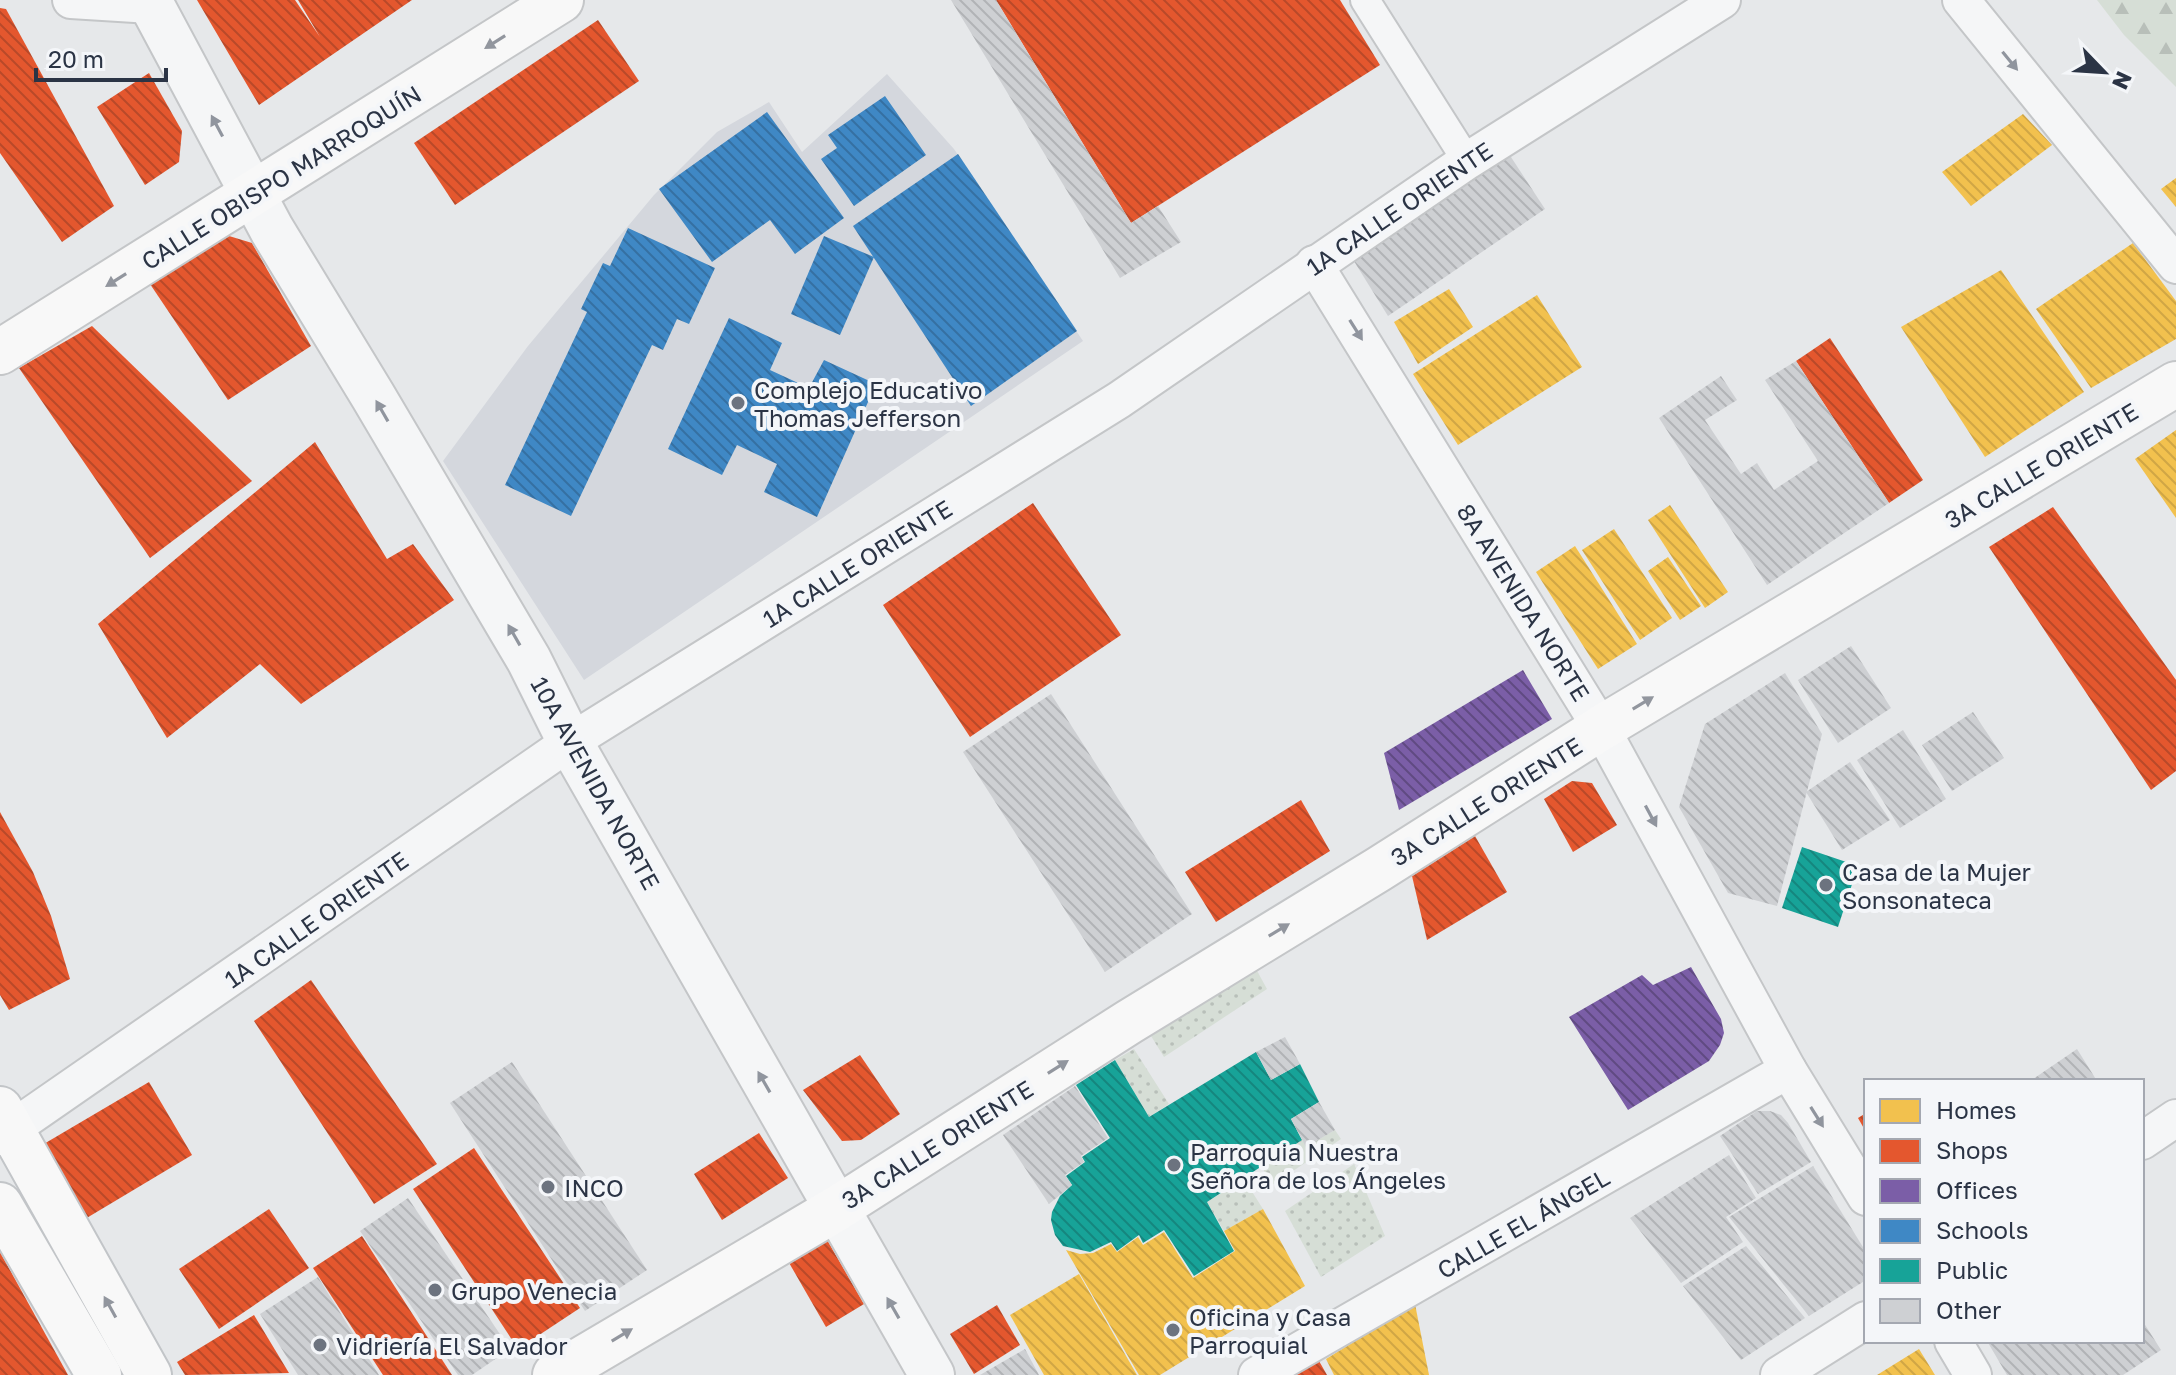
<svg xmlns="http://www.w3.org/2000/svg" width="2176" height="1375" font-family="'Golos Text',sans-serif">
<style>
.built{fill:#d4d7dd}
.forest{fill:url(#forest-firs)}
.garden{fill:url(#garden-dots)}
.homes{fill:url(#homes-back-hatch)}
.shops{fill:url(#shops-back-hatch)}
.offices{fill:url(#offices-back-hatch)}
.schools{fill:url(#schools-back-hatch)}
.public{fill:url(#public-back-hatch)}
.building{fill:url(#building-back-hatch)}
.lines{fill:none;stroke-linecap:round;stroke-linejoin:round}
.pedestrian-casing{stroke:#c4c6c8;stroke-width:32}
.minor-casing{stroke:#c4c6c8;stroke-width:40}
.tertiary-casing{stroke:#c4c6c8;stroke-width:48}
.secondary-casing{stroke:#c4c6c8;stroke-width:48}
.primary-casing{stroke:#c2c5c8;stroke-width:48}
.pedestrian{stroke:#f5f6f7;stroke-width:28}
.minor{stroke:#f5f6f7;stroke-width:36}
.tertiary{stroke:#f5f6f7;stroke-width:44}
.secondary{stroke:#f8f8f8;stroke-width:44}
.primary{stroke:#f8f8f8;stroke-width:44}
.oneway{fill:#92969e}
.oneway2{fill:#90959e}
.poi-dot{fill:#6c737f;stroke:#f4f6f9;stroke-width:3}
.labels{text-anchor:middle;dominant-baseline:central;stroke-width:8;stroke-linejoin:round;paint-order:stroke}
.street-label{font-size:24px;fill:#2b3445;stroke:#f4f6f9}
.poi-label{font-size:24px;fill:#2b3445;stroke:#f4f6f9;text-anchor:start}
</style>
<defs>
<pattern id="forest-firs" width="22" height="20" patternUnits="userSpaceOnUse" patternTransform="scale(2)"><rect width="22" height="20" fill="#d6ded6"/><path d="M5 1l3.5 6h-7zM16 11l3.5 6h-7z" fill="#b8bfb9"/></pattern>
<pattern id="garden-dots" width="8" height="8" patternUnits="userSpaceOnUse" patternTransform="scale(2)"><rect width="8" height="8" fill="#d6ded6"/><path d="M2 2h.1M6 6h.1" fill="none" stroke="#b8bfb9" stroke-width="1.8" stroke-linecap="round"/></pattern>
<pattern id="homes-back-hatch" width="6" height="6" patternUnits="userSpaceOnUse" patternTransform="scale(2)"><rect width="6" height="6" fill="#f2c14e"/><path d="M-1 5l2 2M0 0l6 6M5-1l2 2" fill="none" stroke="#d0a645"/></pattern>
<pattern id="shops-back-hatch" width="6" height="6" patternUnits="userSpaceOnUse" patternTransform="scale(2)"><rect width="6" height="6" fill="#e4572e"/><path d="M-1 5l2 2M0 0l6 6M5-1l2 2" fill="none" stroke="#b94929"/></pattern>
<pattern id="offices-back-hatch" width="6" height="6" patternUnits="userSpaceOnUse" patternTransform="scale(2)"><rect width="6" height="6" fill="#7b5ea7"/><path d="M-1 5l2 2M0 0l6 6M5-1l2 2" fill="none" stroke="#604a82"/></pattern>
<pattern id="schools-back-hatch" width="6" height="6" patternUnits="userSpaceOnUse" patternTransform="scale(2)"><rect width="6" height="6" fill="#3f88c5"/><path d="M-1 5l2 2M0 0l6 6M5-1l2 2" fill="none" stroke="#3570a2"/></pattern>
<pattern id="public-back-hatch" width="6" height="6" patternUnits="userSpaceOnUse" patternTransform="scale(2)"><rect width="6" height="6" fill="#17a398"/><path d="M-1 5l2 2M0 0l6 6M5-1l2 2" fill="none" stroke="#15867e"/></pattern>
<pattern id="building-back-hatch" width="6" height="6" patternUnits="userSpaceOnUse" patternTransform="scale(2)"><rect width="6" height="6" fill="#ced0d3"/><path d="M-1 5l2 2M0 0l6 6M5-1l2 2" fill="none" stroke="#b1b3b6"/></pattern>
</defs>
<rect width="100%" height="100%" fill="#e6e8ea"/>
<!-- built -->
<path class="built" d="M 887,74 L 954,149 L 1083,341 L 584,680 L 443,461 L 528,346 L 654,195 L 717,132 L 769,102 L 802,152 Z"/>
<!-- forest -->
<path class="forest" d="M 2097,0 L 2176,0 L 2176,87 L 2124,35 Z"/>
<!-- garden -->
<g class="garden">
<path d="M 1256,969 L 1267,989 L 1164,1057 L 1151,1036 Z"/>
<path d="M 1134,1049 L 1169,1104 L 1149,1117 L 1115,1060 Z"/>
<path d="M 1335,1130 L 1341,1139 L 1272,1185 L 1262,1167 L 1302,1140 L 1307,1146 Z"/>
<path d="M 1354,1164 L 1385,1236 L 1321,1277 L 1285,1211 Z"/>
<path d="M 1244,1179 L 1263,1209 L 1224,1231 L 1207,1202 Z"/>
</g>
<!-- homes -->
<g class="homes">
<path d="M 2023,114 L 2052,145 L 1971,206 L 1942,172 Z"/>
<path d="M 2176,178 L 2176,207 L 2161,189 Z"/>
<path d="M 2133,243 L 2176,301 L 2176,339 L 2091,388 L 2036,309 Z"/>
<path d="M 2001,270 L 2084,392 L 1985,457 L 1901,327 Z"/>
<path d="M 1449,289 L 1473,327 L 1418,364 L 1394,322 Z"/>
<path d="M 1537,295 L 1582,367 L 1458,445 L 1413,374 Z"/>
<path d="M 2176,430 L 2176,518 L 2135,459 Z"/>
<path d="M 1670,505 L 1728,592 L 1705,608 L 1648,520 Z"/>
<path d="M 1614,529 L 1672,618 L 1640,640 L 1582,550 Z"/>
<path d="M 1575,546 L 1637,644 L 1598,669 L 1536,572 Z"/>
<path d="M 1668,557 L 1701,606 L 1680,620 L 1648,571 Z"/>
<path d="M 1263,1209 L 1305,1286 L 1160,1375 L 1139,1375 L 1066,1250 L 1080,1254 L 1093,1253 L 1111,1244 L 1117,1252 L 1138,1237 L 1143,1245 L 1164,1232 L 1193,1278 L 1235,1251 L 1224,1231 Z"/>
<path d="M 1079,1274 L 1137,1375 L 1044,1375 L 1010,1315 Z"/>
<path d="M 1415,1304 L 1429,1375 L 1334,1375 L 1326,1359 Z"/>
<path d="M 1919,1349 L 1935,1375 L 1877,1375 Z"/>
</g>
<!-- shops -->
<g class="shops">
<path d="M 197,0 L 295,0 L 320,37 L 298,0 L 412,0 L 259,105 Z"/>
<path d="M 996,0 L 1340,0 L 1380,65 L 1131,223 Z"/>
<path d="M 0,8 L 6,9 L 114,206 L 62,242 L 0,153 Z"/>
<path d="M 598,20 L 639,81 L 455,205 L 414,143 Z"/>
<path d="M 149,73 L 182,131 L 179,162 L 145,185 L 97,107 Z"/>
<path d="M 229,236 L 252,243 L 311,346 L 228,400 L 150,284 Z"/>
<path d="M 92,326 L 252,481 L 150,558 L 19,368 Z"/>
<path d="M 1830,338 L 1923,480 L 1889,503 L 1796,361 Z"/>
<path d="M 315,442 L 387,559 L 413,544 L 454,600 L 301,704 L 260,664 L 167,738 L 98,624 Z"/>
<path d="M 1033,503 L 1121,635 L 970,737 L 883,605 Z"/>
<path d="M 2053,507 L 2176,680 L 2176,771 L 2151,790 L 1989,547 Z"/>
<path d="M 1572,781 L 1592,783 L 1617,825 L 1573,852 L 1544,799 Z"/>
<path d="M 1301,800 L 1330,851 L 1216,922 L 1185,872 Z"/>
<path d="M 0,812 L 33,872 L 51,916 L 70,979 L 9,1010 L 0,995 Z"/>
<path d="M 1475,836 L 1507,892 L 1427,940 L 1412,876 Z"/>
<path d="M 311,980 L 437,1164 L 374,1204 L 254,1021 Z"/>
<path d="M 860,1055 L 900,1114 L 861,1140 L 842,1141 L 803,1090 Z"/>
<path d="M 149,1082 L 192,1155 L 80,1222 L 37,1148 Z"/>
<path d="M 1866,1113 L 1866,1132 L 1858,1118 Z"/>
<path d="M 759,1133 L 788,1178 L 722,1220 L 694,1174 Z"/>
<path d="M 474,1148 L 580,1308 L 518,1349 L 413,1189 Z"/>
<path d="M 269,1209 L 309,1268 L 219,1329 L 179,1269 Z"/>
<path d="M 362,1236 L 452,1375 L 383,1375 L 313,1268 Z"/>
<path d="M 826,1238 L 864,1304 L 826,1327 L 788,1261 Z"/>
<path d="M 0,1252 L 68,1375 L 0,1375 Z"/>
<path d="M 997,1305 L 1020,1345 L 974,1374 L 950,1334 Z"/>
<path d="M 254,1315 L 289,1373 L 185,1375 L 177,1362 Z"/>
<path d="M 1319,1361 L 1327,1375 L 1293,1375 Z"/>
</g>
<!-- offices -->
<g class="offices">
<path d="M 1523,670 L 1552,719 L 1399,810 L 1384,753 Z"/>
<path d="M 1691,967 L 1721,1019 L 1724,1033 L 1720,1045 L 1709,1061 L 1628,1110 L 1569,1017 L 1642,975 L 1653,985 Z"/>
</g>
<!-- schools -->
<g class="schools">
<path d="M 885,96 L 926,155 L 854,206 L 821,159 L 837,148 L 828,135 Z"/>
<path d="M 767,112 L 844,218 L 795,254 L 770,220 L 712,262 L 659,189 Z"/>
<path d="M 958,154 L 1077,331 L 971,406 L 853,226 Z"/>
<path d="M 628,228 L 715,268 L 689,324 L 677,319 L 663,350 L 652,345 L 571,516 L 505,485 L 587,312 L 581,309 L 603,263 L 610,266 Z"/>
<path d="M 824,236 L 874,257 L 840,335 L 791,314 Z"/>
<path d="M 729,318 L 782,343 L 770,370 L 809,388 L 824,360 L 876,384 L 817,517 L 764,492 L 777,464 L 737,445 L 722,475 L 668,449 Z"/>
</g>
<!-- public -->
<g class="public">
<path d="M 1802,847 L 1858,866 L 1838,927 L 1782,908 Z"/>
<path d="M 1256,1052 L 1271,1080 L 1300,1064 L 1319,1102 L 1291,1119 L 1302,1140 L 1207,1202 L 1234,1251 L 1194,1276 L 1164,1230 L 1143,1243 L 1139,1235 L 1117,1251 L 1111,1242 L 1090,1252 L 1063,1246 L 1055,1235 L 1051,1220 L 1052,1212 L 1060,1196 L 1072,1185 L 1066,1176 L 1085,1162 L 1082,1157 L 1110,1138 L 1076,1085 L 1115,1060 L 1149,1117 Z"/>
</g>
<!-- building -->
<g class="building">
<path d="M 951,0 L 996,0 L 1131,223 L 1158,206 L 1181,242 L 1120,278 Z"/>
<path d="M 1509,154 L 1545,209 L 1388,316 L 1352,258 Z"/>
<path d="M 1796,361 L 1889,503 L 1767,585 L 1659,418 L 1721,376 L 1737,400 L 1705,420 L 1741,474 L 1757,463 L 1774,490 L 1818,461 L 1765,380 Z"/>
<path d="M 1851,646 L 1891,708 L 1838,743 L 1798,680 Z"/>
<path d="M 1785,673 L 1822,734 L 1777,906 L 1728,893 L 1679,807 L 1705,724 Z"/>
<path d="M 1051,694 L 1192,914 L 1105,972 L 963,752 Z"/>
<path d="M 1973,712 L 2004,758 L 1952,791 L 1922,745 Z"/>
<path d="M 1903,730 L 1946,799 L 1900,828 L 1857,760 Z"/>
<path d="M 1850,762 L 1890,820 L 1842,850 L 1806,792 Z"/>
<path d="M 1285,1037 L 1300,1064 L 1271,1080 L 1256,1052 Z"/>
<path d="M 2077,1049 L 2097,1081 L 2030,1081 Z"/>
<path d="M 512,1062 L 647,1270 L 585,1311 L 450,1103 Z"/>
<path d="M 1075,1086 L 1108,1138 L 1081,1156 L 1084,1162 L 1065,1175 L 1072,1185 L 1049,1204 L 1003,1135 Z"/>
<path d="M 1319,1102 L 1335,1130 L 1306,1147 L 1291,1119 Z"/>
<path d="M 1757,1111 L 1770,1111 L 1781,1115 L 1788,1123 L 1811,1162 L 1758,1194 L 1720,1136 Z"/>
<path d="M 1729,1155 L 1756,1198 L 1726,1217 L 1743,1242 L 1681,1283 L 1630,1218 Z"/>
<path d="M 1813,1166 L 1866,1252 L 1866,1280 L 1809,1316 L 1729,1217 Z"/>
<path d="M 408,1198 L 510,1349 L 472,1375 L 458,1375 L 360,1231 Z"/>
<path d="M 1746,1246 L 1805,1318 L 1741,1360 L 1683,1286 Z"/>
<path d="M 318,1277 L 379,1375 L 298,1375 L 260,1314 Z"/>
<path d="M 2142,1320 L 2161,1350 L 2123,1375 L 2007,1375 L 1987,1341 L 2142,1341 Z"/>
<path d="M 1025,1349 L 1039,1375 L 980,1375 Z"/>
</g>
<g class="lines">
<!-- pedestrian casing -->
<g class="pedestrian-casing">
<path id="pedestrian" d="M 1365,0 L 1467,161"/>
</g>
<!-- minor casing -->
<g class="minor-casing">
<g id="minor">
<path d="M 71,0 L 151,5"/>
<path d="M 1961,0 L 2176,265"/>
<path d="M 1314,264 L 1601,728 L 1788,1070 L 1866,1197"/>
<path d="M 0,1137 L 570,742 L 1119,400 L 1467,161 L 1722,0"/>
<path d="M 2142,1141 L 2176,1118"/>
<path d="M 1953,1341 L 1973,1375"/>
<path d="M 1257,1375 L 1788,1070"/>
<path d="M 1779,1375 L 1866,1320"/>
</g>
</g>
<!-- tertiary casing -->
<g class="tertiary-casing">
<path id="tertiary" d="M 149,0 L 272,230 L 373,396 L 529,660 L 570,742 L 932,1375"/>
</g>
<!-- secondary casing -->
<g class="secondary-casing">
<g id="secondary">
<path d="M 0,352 L 561,0"/>
<path d="M 555,1375 L 836,1209 L 1129,1022 L 1379,869 L 1601,728 L 2176,384"/>
</g>
</g>
<!-- primary casing -->
<g class="primary-casing">
<g id="primary">
<path d="M 0,1109 L 149,1375"/>
<path d="M 0,1205 L 99,1375"/>
</g>
</g>
<!-- pedestrian -->
<use href="#pedestrian" class="pedestrian"/>
<!-- minor -->
<use href="#minor" class="minor"/>
<!-- tertiary -->
<use href="#tertiary" class="tertiary"/>
<!-- secondary -->
<use href="#secondary" class="secondary"/>
<!-- primary -->
<use href="#primary" class="primary"/>
</g>
<!-- one-way arrows -->
<defs><path id="oneway-solid" d="M-6-.8H1V-3.2L6.5 0L1 3.2V.8H-6Z" transform="scale(2)"/></defs>
<g class="oneway">
<use href="#oneway-solid" transform="translate(495 42) rotate(148)"/>
<use href="#oneway-solid" transform="translate(116 280) rotate(148)"/>
<use href="#oneway-solid" transform="translate(1643 703) rotate(-31)"/>
<use href="#oneway-solid" transform="translate(1279 930) rotate(-31)"/>
<use href="#oneway-solid" transform="translate(1058 1067) rotate(-32)"/>
<use href="#oneway-solid" transform="translate(110 1307) rotate(-119)"/>
<use href="#oneway-solid" transform="translate(622 1335) rotate(-31)"/>
</g>
<g class="oneway2">
<use href="#oneway-solid" transform="translate(2010 61) rotate(51)"/>
<use href="#oneway-solid" transform="translate(217 126) rotate(-118)"/>
<use href="#oneway-solid" transform="translate(1356 330) rotate(58)"/>
<use href="#oneway-solid" transform="translate(382 411) rotate(-120)"/>
<use href="#oneway-solid" transform="translate(514 635) rotate(-120)"/>
<use href="#oneway-solid" transform="translate(1651 816) rotate(62)"/>
<use href="#oneway-solid" transform="translate(764 1082) rotate(-120)"/>
<use href="#oneway-solid" transform="translate(1817 1117) rotate(58)"/>
<use href="#oneway-solid" transform="translate(893 1308) rotate(-120)"/>
</g>
<!-- markers -->
<g class="poi-dot">
<circle cx="738" cy="403" r="8"/>
<circle cx="1826" cy="885" r="8"/>
<circle cx="1174" cy="1165" r="8"/>
<circle cx="548" cy="1187" r="8"/>
<circle cx="435" cy="1290" r="8"/>
<circle cx="1173" cy="1330" r="8"/>
<circle cx="320" cy="1345" r="8"/>
</g>
<g class="labels">
<!-- street labels -->
<g class="street-label">
<text transform="translate(281 177) rotate(-32)">CALLE OBISPO MARROQUÍN</text>
<text transform="translate(1399 208) rotate(-34)">1A CALLE ORIENTE</text>
<text transform="translate(2041 465) rotate(-31)">3A CALLE ORIENTE</text>
<text transform="translate(857 563) rotate(-32)">1A CALLE ORIENTE</text>
<text transform="translate(1524 602) rotate(58)">8A AVENIDA NORTE</text>
<text transform="translate(596 783) rotate(61)">10A AVENIDA NORTE</text>
<text transform="translate(1486 801) rotate(-32)">3A CALLE ORIENTE</text>
<text transform="translate(316 919) rotate(-35)">1A CALLE ORIENTE</text>
<text transform="translate(937 1144) rotate(-32)">3A CALLE ORIENTE</text>
<text transform="translate(1523 1223) rotate(-30)">CALLE EL ÁNGEL</text>
</g>
<!-- poi labels -->
<g class="poi-label">
<text x="754" y="389">Complejo Educativo<tspan x="754" dy="28">Thomas Jefferson</tspan></text>
<text x="1842" y="871">Casa de la Mujer<tspan x="1842" dy="28">Sonsonateca</tspan></text>
<text x="1190" y="1151">Parroquia Nuestra<tspan x="1190" dy="28">Señora de los Ángeles</tspan></text>
<text x="564" y="1187">INCO</text>
<text x="451" y="1290">Grupo Venecia</text>
<text x="1189" y="1316">Oficina y Casa<tspan x="1189" dy="28">Parroquial</tspan></text>
<text x="336" y="1345">Vidriería El Salvador</text>
</g>
</g>
<!-- legend -->
<rect x="1864" y="1079" width="280" height="264" fill="#f4f6f9" stroke="#a4a8b1" stroke-width="2"/>
<rect x="1880" y="1099" width="40" height="24" fill="#f2c14e" stroke="#a4a8b1" stroke-width="2"/>
<text x="1936" y="1119" font-size="24" fill="#2b3445">Homes</text>
<rect x="1880" y="1139" width="40" height="24" fill="#e4572e" stroke="#a4a8b1" stroke-width="2"/>
<text x="1936" y="1159" font-size="24" fill="#2b3445">Shops</text>
<rect x="1880" y="1179" width="40" height="24" fill="#7b5ea7" stroke="#a4a8b1" stroke-width="2"/>
<text x="1936" y="1199" font-size="24" fill="#2b3445">Offices</text>
<rect x="1880" y="1219" width="40" height="24" fill="#3f88c5" stroke="#a4a8b1" stroke-width="2"/>
<text x="1936" y="1239" font-size="24" fill="#2b3445">Schools</text>
<rect x="1880" y="1259" width="40" height="24" fill="#17a398" stroke="#a4a8b1" stroke-width="2"/>
<text x="1936" y="1279" font-size="24" fill="#2b3445">Public</text>
<rect x="1880" y="1299" width="40" height="24" fill="#ced0d3" stroke="#a4a8b1" stroke-width="2"/>
<text x="1936" y="1319" font-size="24" fill="#2b3445">Other</text>
<!-- north arrow -->
<g transform="translate(2104 72) rotate(115)" stroke="#f4f6f9" stroke-width="6" paint-order="stroke">
<path d="M0-6L14 30L0 20L-14 30Z" fill="#2b3445"/>
<text y="-12" font-size="22" font-weight="bold" text-anchor="middle" fill="#2b3445">N</text>
</g>
<!-- scale -->
<path d="M36 68v12h130v-12" fill="none" stroke="#2b3445" stroke-width="4"/>
<text x="48" y="68" font-size="24" fill="#2b3445" stroke="#f4f6f9" stroke-width="6" paint-order="stroke">20 m</text>
</svg>
